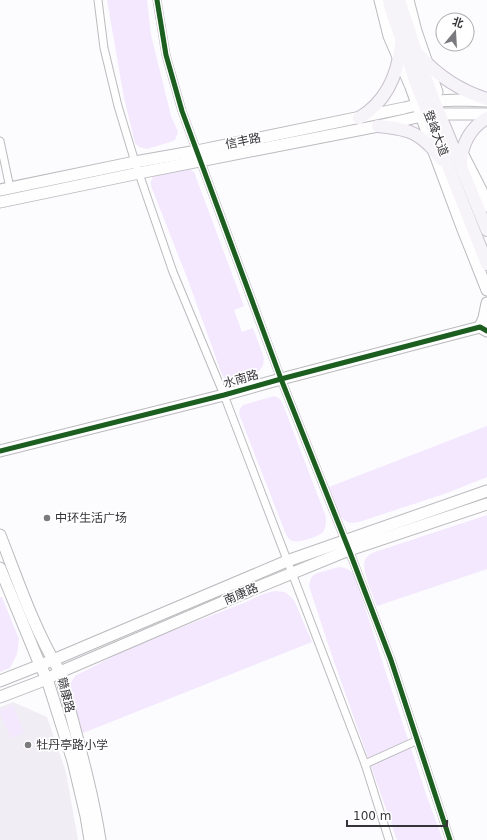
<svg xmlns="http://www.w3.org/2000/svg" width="487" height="840" font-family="'DejaVu Sans','Noto Sans SC',sans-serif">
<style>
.built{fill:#f1edf5}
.green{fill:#f3e8fe}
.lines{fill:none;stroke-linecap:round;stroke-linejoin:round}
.street-casing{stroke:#bbbabd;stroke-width:9}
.secondary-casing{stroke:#bbbabd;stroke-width:13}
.primary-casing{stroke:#c8c2ce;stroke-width:14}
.street{stroke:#fffeff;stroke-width:7}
.secondary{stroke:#fffeff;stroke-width:11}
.primary{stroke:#f6f3f9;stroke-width:12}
.cycleway-casing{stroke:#fff;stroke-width:8}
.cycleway{stroke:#1b5e20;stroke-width:5}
.poi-dot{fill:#7b7a7e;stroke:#fff;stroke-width:1.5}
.labels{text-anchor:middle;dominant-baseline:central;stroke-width:3.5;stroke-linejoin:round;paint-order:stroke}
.street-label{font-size:12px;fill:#363439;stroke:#fff}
.poi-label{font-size:12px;fill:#363439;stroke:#fff;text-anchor:start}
</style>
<rect width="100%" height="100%" fill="#fcfbfe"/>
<!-- built -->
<path class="built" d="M 13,702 L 47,717 L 66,772 L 78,840 L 0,840 L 0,707 Z"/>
<!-- green -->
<g class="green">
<path d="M 107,0 L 147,0 L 151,35 L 171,116 L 178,132 L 175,140 L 170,142 L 147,149 L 139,147 L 135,143 L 124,98 Z"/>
<path d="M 189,168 L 194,172 L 244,306 L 234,310 L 242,332 L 253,328 L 264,358 L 263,365 L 259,371 L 232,380 L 224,378 L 221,372 L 188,280 L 151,186 C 150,181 152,178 155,175 Z"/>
<path d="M 275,396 L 280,399 L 282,402 L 326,517 C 326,522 326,528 323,532 C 318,537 299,543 293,541 C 288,540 287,536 285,532 L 239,414 L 240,409 L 243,405 L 271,397 Z"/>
<path d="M 487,426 L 487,477 L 447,493 L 359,522 C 357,522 355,523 353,523 C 337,523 333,498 329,487 Z"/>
<path d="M 487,515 L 487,569 L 377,606 C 373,595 361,569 365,560 C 366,557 369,555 372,553 Z"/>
<path d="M 339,567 C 347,568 351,570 355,576 L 385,670 L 427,797 L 443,840 L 397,840 L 330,650 L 309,586 L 311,578 L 315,574 Z"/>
<path d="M 275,591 L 285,592 L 294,600 L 312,642 L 78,735 L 66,691 L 75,676 L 131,647 L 246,602 L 263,594 Z"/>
<path d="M 0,597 L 2,597 L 19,639 L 17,654 L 10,668 L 0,672 Z"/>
<path d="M 13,705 L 24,733 L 11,738 L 0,713 L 0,711 Z"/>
</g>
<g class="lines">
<!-- street casing -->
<g class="street-casing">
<g id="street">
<path d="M 98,0 L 104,48 L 118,106 L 135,162 L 173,272 L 224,395 L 365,764 L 389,840"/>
<path d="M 157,0 L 166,55 L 182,111 L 281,379 L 349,550 L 391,660 L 450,840"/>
<path d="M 0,141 L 10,188"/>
<path d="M 365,764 L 418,740"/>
</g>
</g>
<!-- secondary casing -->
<g class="secondary-casing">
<g id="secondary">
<path d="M 380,0 L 389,36 L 411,87 L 433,149 L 462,227 L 487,290"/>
<path d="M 408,0 L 416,31 L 437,92"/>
<path d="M 461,151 L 481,190 L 487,206"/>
<path d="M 0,190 L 135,162 L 197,151 L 404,108 L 434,101 L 461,100 L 487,101"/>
<path d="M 0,202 L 139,173 L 378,126 L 422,116 L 440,114 L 487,114"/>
<path d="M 480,327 L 484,318 L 487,303"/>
<path d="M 0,451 L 224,395 L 281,379 L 480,327 L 487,331"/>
<path d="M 0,535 C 18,581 34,629 60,672 C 74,728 91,783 100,840"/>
<path d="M 0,568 L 40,665 L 47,679 L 73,761 L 86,816 L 90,840"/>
<path d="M 0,681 L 53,660 L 287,561 L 487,491"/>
<path d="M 0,697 L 47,679 L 60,672 L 251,590 L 349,550 L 487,504"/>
</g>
</g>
<!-- primary casing -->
<g class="primary-casing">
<g id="primary">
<path d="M 389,0 L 390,6 L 416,83 L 424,103 L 433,128 L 487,264"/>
<path d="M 399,0 L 415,49 L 434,101 L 487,230"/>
<path d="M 420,56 C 439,77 461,91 487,99"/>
<path d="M 359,118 C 386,102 398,74 401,44"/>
<path d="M 378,126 C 388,127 398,128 407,131 C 421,135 433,148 442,160"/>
<path d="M 461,164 C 461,145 470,128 487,118"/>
</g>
</g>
<!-- street -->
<use href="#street" class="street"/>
<!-- secondary -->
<use href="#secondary" class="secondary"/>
<!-- primary -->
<use href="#primary" class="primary"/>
<!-- cycleway casing -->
<g class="cycleway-casing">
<g id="cycleway">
<path d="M 157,0 L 166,55 L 182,111 L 281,379 L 349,550 L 391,660 L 450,840"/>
<path d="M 0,451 L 224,395 L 281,379 L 480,327 L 487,331"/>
</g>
</g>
<!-- cycleway -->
<use href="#cycleway" class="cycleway"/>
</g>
<!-- markers -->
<g class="poi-dot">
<circle cx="47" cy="518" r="4"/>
<circle cx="28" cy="745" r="4"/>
</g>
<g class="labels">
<!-- street labels -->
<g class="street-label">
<text transform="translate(436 133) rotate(69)">登峰大道</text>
<text transform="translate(243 141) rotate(-12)">信丰路</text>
<text transform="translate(241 379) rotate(-16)">水南路</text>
<text transform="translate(241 594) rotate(-23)">南康路</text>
<text transform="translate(66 695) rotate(76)">赣康路</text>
</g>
<!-- poi labels -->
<g class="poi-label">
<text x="55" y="518">中环生活广场</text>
<text x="36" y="745">牡丹亭路小学</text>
</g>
</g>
<!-- north arrow -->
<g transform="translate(455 32) rotate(18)"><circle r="19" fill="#ffffff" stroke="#afaeb0"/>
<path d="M0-3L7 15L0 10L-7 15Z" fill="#7b7a7e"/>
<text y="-6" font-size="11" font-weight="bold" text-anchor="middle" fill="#363439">北</text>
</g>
<!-- scale -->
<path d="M347 820v6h100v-6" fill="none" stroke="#363439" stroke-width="2"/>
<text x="353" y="820" font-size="12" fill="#363439" stroke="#ffffff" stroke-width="3" paint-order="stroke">100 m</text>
</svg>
